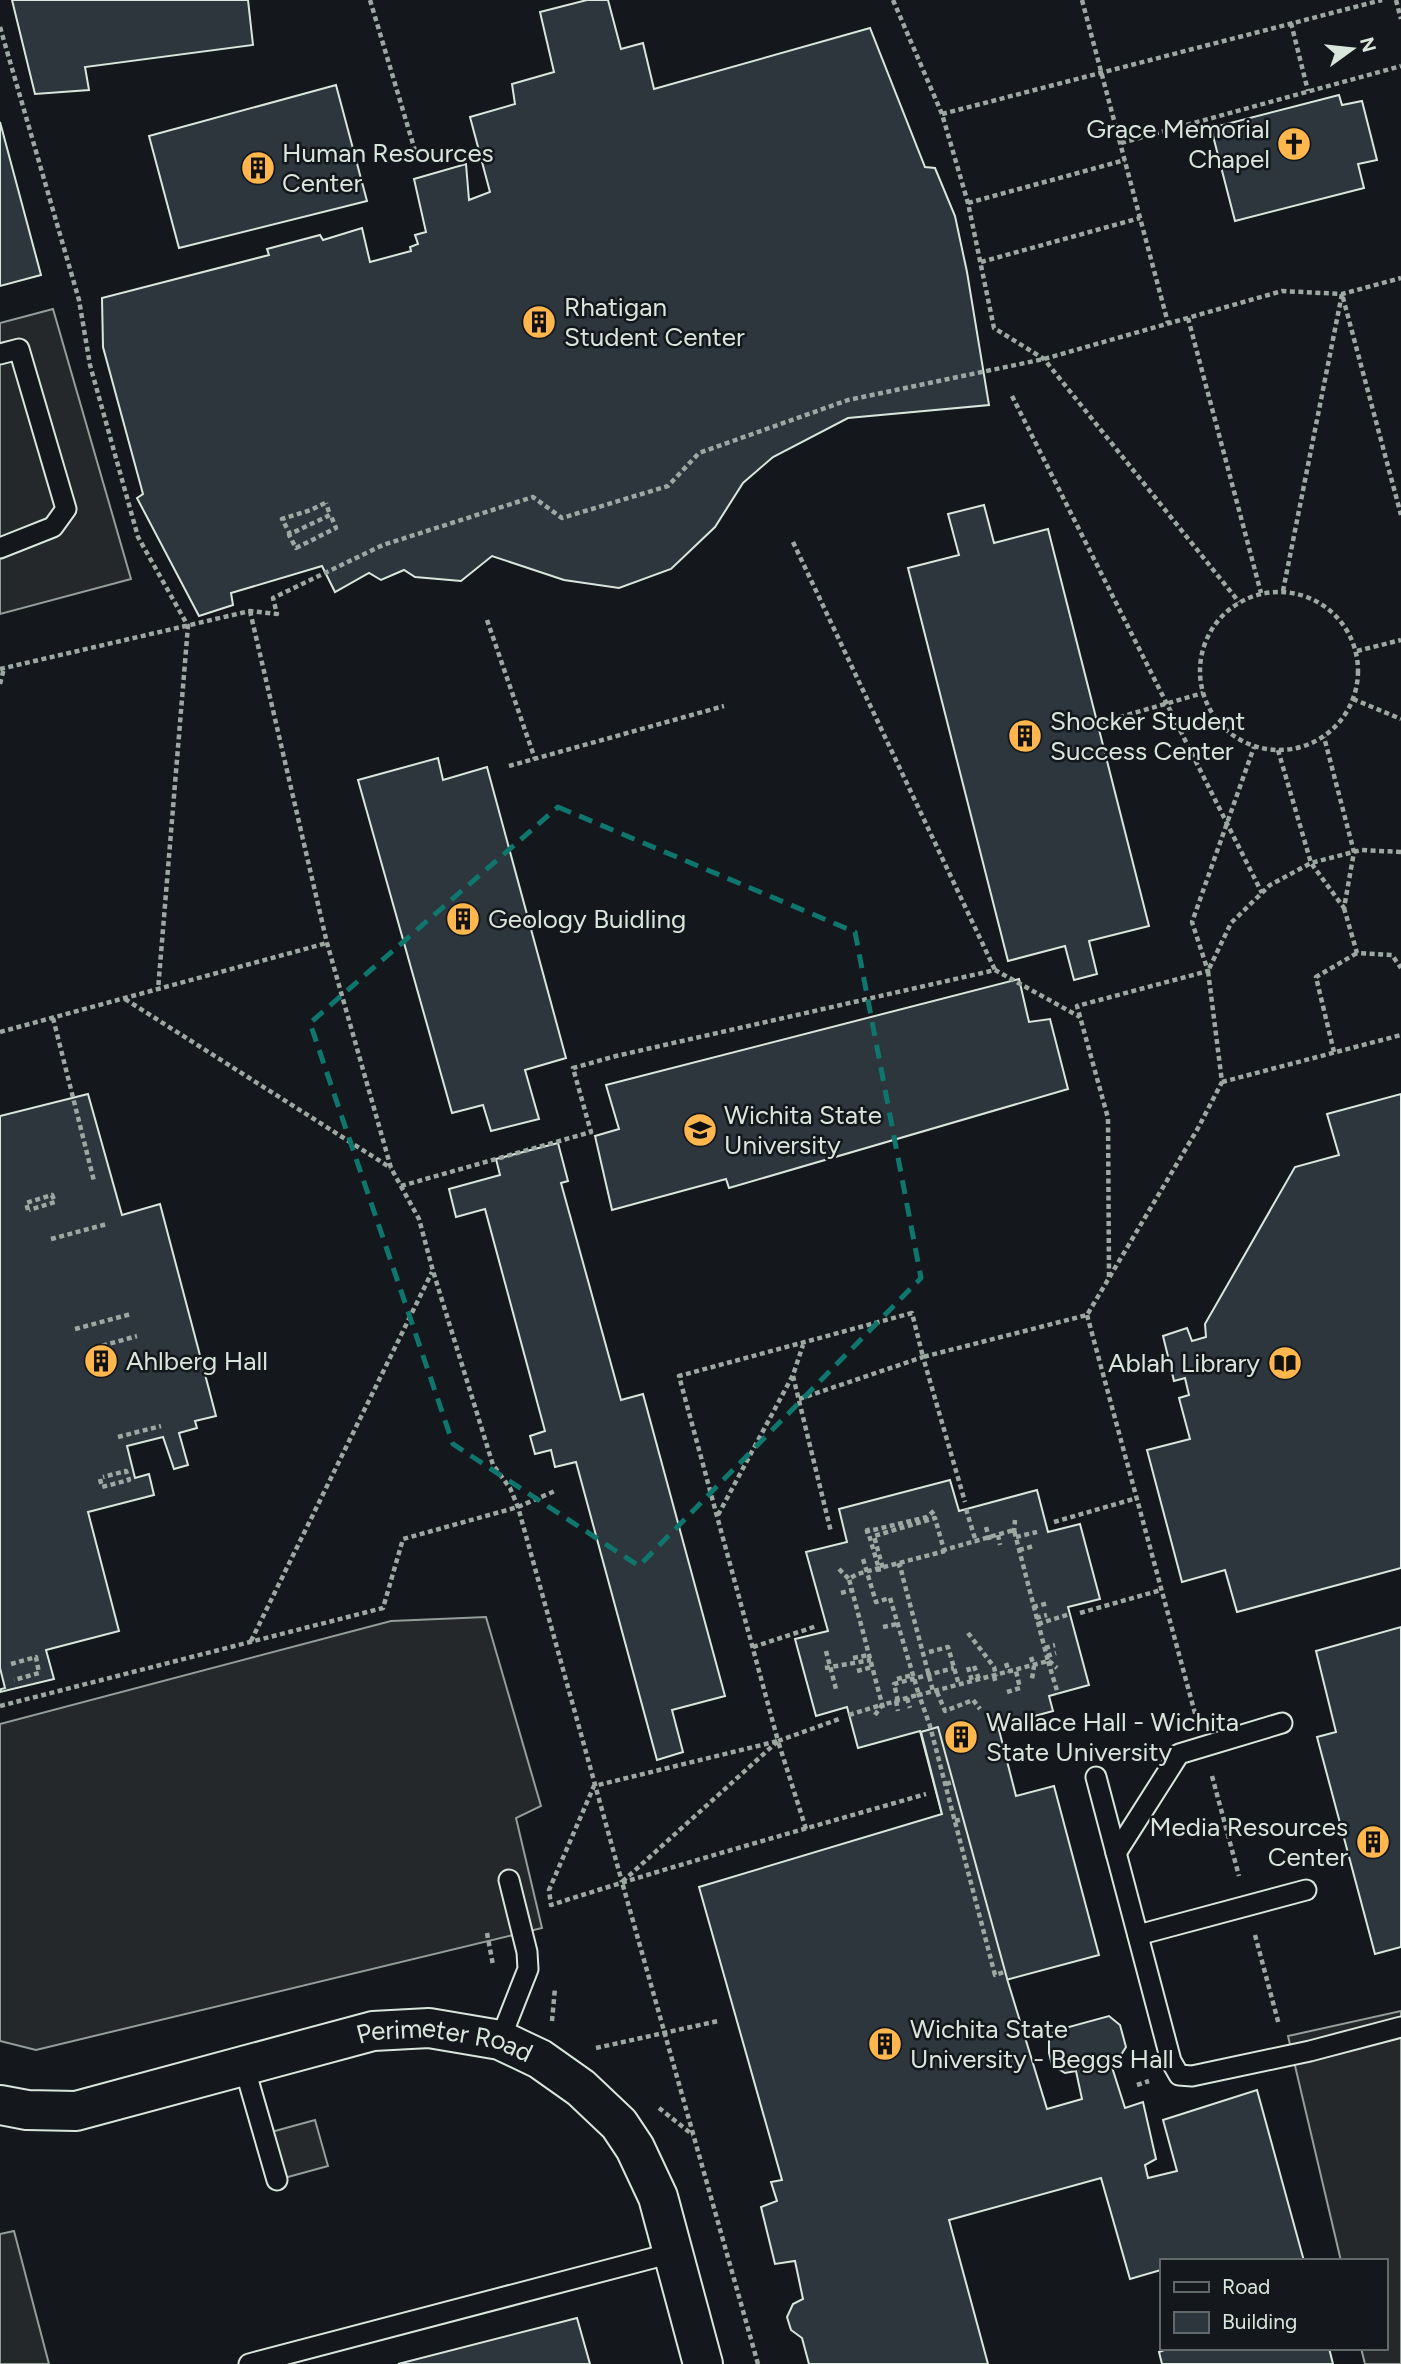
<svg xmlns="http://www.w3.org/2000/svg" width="1401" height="2364" font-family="Figtree,sans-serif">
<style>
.parking{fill:#24282b;stroke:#939e99;stroke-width:2}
.building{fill:#2c363c;stroke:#d8e6dc;stroke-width:2}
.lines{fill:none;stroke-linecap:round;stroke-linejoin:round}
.lane-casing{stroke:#d8e6dc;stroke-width:23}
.street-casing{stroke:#d8e6dc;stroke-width:42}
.path{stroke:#9da8a2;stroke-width:4.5;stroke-dasharray:5 3.5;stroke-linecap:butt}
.lane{stroke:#14181c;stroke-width:19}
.street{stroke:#14181c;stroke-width:38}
.marked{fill:none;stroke:#0f766e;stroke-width:5;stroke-dasharray:14 9;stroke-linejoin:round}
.labels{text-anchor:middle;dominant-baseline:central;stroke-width:5;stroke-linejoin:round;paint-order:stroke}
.poi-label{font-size:26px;fill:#d8e6dc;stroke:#14181c;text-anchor:start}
.street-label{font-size:26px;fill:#d8e6dc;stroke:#14181c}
</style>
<rect width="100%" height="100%" fill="#14181c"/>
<!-- parking -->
<g class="parking">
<path d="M 53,309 L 131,579 L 0,614 L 0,323 Z"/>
<path d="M 486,1617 L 541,1806 L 516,1818 L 542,1928 L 36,2050 L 0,2041 L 0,1724 L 391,1621 Z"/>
<path d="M 1401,2011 L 1401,2364 L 1365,2364 L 1361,2348 L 1385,2348 L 1385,2261 L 1341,2261 L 1288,2036 Z"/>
<path d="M 315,2120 L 328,2166 L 277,2180 L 264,2134 Z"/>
<path d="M 14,2231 L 49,2364 L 0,2364 L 0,2234 Z"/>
</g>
<!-- building -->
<g class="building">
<path d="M 12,0 L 248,0 L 253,45 L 85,67 L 89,90 L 35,94 Z"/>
<path d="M 587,0 L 608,0 L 621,49 L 643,43 L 654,89 L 870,28 L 925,167 L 935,168 L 955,216 L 967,272 L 989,405 L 848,418 L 773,457 L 743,483 L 715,527 L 671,569 L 619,588 L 564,580 L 492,556 L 461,581 L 415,577 L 404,570 L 381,580 L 369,573 L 335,592 L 322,566 L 231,593 L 233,605 L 199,616 L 137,498 L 143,494 L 103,347 L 102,298 L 269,255 L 267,249 L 320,235 L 323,240 L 362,228 L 370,262 L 411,251 L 410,247 L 418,244 L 415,235 L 426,232 L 414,179 L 466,164 L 469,200 L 490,192 L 470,117 L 515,104 L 512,84 L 554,72 L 540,12 Z"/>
<path d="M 336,85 L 367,201 L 179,248 L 149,136 Z"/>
<path d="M 1339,95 L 1342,105 L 1362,101 L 1377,160 L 1358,164 L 1364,188 L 1235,221 L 1211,128 Z"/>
<path d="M 0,122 L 41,275 L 0,286 Z"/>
<path d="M 984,505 L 994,543 L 1048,529 L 1149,926 L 1089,941 L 1097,974 L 1074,980 L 1065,946 L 1008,961 L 908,568 L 959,555 L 948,514 Z"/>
<path d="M 438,758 L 443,780 L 487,767 L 566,1058 L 525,1070 L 539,1119 L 491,1131 L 483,1105 L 452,1113 L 358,780 Z"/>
<path d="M 1019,979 L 1029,1022 L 1050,1019 L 1068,1089 L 729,1188 L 726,1179 L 612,1210 L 595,1136 L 619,1129 L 606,1085 Z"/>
<path d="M 88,1094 L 122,1215 L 160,1204 L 216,1416 L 195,1421 L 197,1428 L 179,1433 L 188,1465 L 174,1469 L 163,1437 L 127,1446 L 135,1478 L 149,1474 L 154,1495 L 88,1512 L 119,1631 L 46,1650 L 54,1679 L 0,1692 L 1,1689 L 5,1688 L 0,1668 L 0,1116 Z"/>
<path d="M 1401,1094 L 1401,1568 L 1237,1612 L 1225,1570 L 1182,1582 L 1147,1450 L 1190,1439 L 1179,1398 L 1189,1395 L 1185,1378 L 1174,1381 L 1163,1336 L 1187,1328 L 1192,1341 L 1206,1337 L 1205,1324 L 1295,1167 L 1339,1155 L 1327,1114 Z"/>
<path d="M 558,1143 L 568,1181 L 561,1183 L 621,1400 L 643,1394 L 725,1696 L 672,1710 L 683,1752 L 657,1760 L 576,1462 L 555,1467 L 551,1450 L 535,1454 L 530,1436 L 545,1431 L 485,1209 L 456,1217 L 449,1189 L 500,1175 L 496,1159 Z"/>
<path d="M 950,1480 L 959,1511 L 1037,1490 L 1048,1532 L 1080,1524 L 1100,1599 L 1068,1607 L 1089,1685 L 1049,1696 L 1053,1711 L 998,1726 L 1016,1796 L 1054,1786 L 1099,1955 L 987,1985 L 920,1731 L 858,1748 L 847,1707 L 816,1716 L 795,1639 L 828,1631 L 806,1552 L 847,1542 L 839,1509 Z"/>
<path d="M 1401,1627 L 1401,1947 L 1375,1954 L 1317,1737 L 1336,1732 L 1316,1651 Z"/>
<path d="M 938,1727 L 1008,1982 L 1047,2109 L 1082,2099 L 1076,2071 L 1065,2073 L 1052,2065 L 1049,2053 L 1049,2040 L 1054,2031 L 1109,2016 L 1120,2025 L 1126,2047 L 1119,2058 L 1111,2064 L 1125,2108 L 1143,2102 L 1156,2159 L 1145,2165 L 1148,2178 L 1177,2171 L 1163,2120 L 1257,2090 L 1304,2261 L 1161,2261 L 1161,2270 L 1130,2279 L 1101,2178 L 949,2220 L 988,2364 L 809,2364 L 802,2338 L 791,2330 L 787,2317 L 793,2304 L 803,2299 L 795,2261 L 775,2264 L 761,2207 L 777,2201 L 771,2182 L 782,2180 L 699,1887 L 942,1814 L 921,1732 Z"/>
<path d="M 577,2318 L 590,2364 L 398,2364 Z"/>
<path d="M 1170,2348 L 1329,2348 L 1333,2364 L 1162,2364 L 1159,2352 Z"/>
</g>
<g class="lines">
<!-- lane casing -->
<g class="lane-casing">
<g id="lane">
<path d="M 0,354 L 19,349 L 66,509 L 53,527 L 0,548"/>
<path d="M 1096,1777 L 1171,2061 L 1179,2075 L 1192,2076 L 1310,2051 L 1401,2027"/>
<path d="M 1116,1853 L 1179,1754 L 1282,1723"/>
<path d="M 1138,1935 L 1306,1890"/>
<path d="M 500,2040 L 528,1969 L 527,1952 L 509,1880"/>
<path d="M 244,2066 L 277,2180"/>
<path d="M 249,2364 L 672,2253"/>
</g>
</g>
<!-- street casing -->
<g class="street-casing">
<g id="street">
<path id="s1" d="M 0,2105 L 27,2110 L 76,2111 L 373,2031 L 429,2028 L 500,2040 L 540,2059 L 581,2088 L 619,2124 L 635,2148 L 658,2197 L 703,2364"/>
</g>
</g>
<!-- path -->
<g class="path">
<path d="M 370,0 L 416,154"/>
<path d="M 893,0 L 942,114 L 968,203 L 994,328 L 1044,359 L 1239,602"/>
<path d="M 1082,0 L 1168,323"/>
<path d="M 1396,0 L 1401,19"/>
<path d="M 1291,23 L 1308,91"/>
<path d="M 0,27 L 79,300 L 90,365 L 138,537 L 188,626 L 158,990"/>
<path d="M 942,114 L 1382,0"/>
<path d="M 1121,143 L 1401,66"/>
<path d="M 968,203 L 1125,160"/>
<path d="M 981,262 L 1140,218"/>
<path d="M 1188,318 L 1261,593"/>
<path d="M 1012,396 L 1262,893"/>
<path d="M 325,503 L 311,510 L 282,519 L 290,534 L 330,515 L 326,503"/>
<path d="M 291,534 L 289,535 L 296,548 L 336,528 L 331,516"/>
<path d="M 793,542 L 995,970"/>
<path d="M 1283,591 L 1342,294 L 1401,515"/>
<circle cx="1279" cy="671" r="79"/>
<path d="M 250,611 L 327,943 L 391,1168 L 419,1219 L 433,1271 L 493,1465 L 510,1488 L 518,1507 L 622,1882"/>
<path d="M 487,620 L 535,759"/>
<path d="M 1357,651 L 1401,640"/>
<path d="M 0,669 L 250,611 L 277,614 L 273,598 L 383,545 L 533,497 L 562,518 L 668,486 L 699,453 L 848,400 L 1044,359 L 1282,291 L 1342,294 L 1401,278"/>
<path d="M 0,684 L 4,668"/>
<path d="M 1353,699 L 1401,719"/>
<path d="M 1103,722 L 1203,693"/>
<path d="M 1278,750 L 1311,863 L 1344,908 L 1354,852 L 1324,737"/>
<path d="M 509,766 L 724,706"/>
<path d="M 1344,908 L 1357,953 L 1392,955 L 1401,968"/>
<path d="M 125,999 L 391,1168"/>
<path d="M 53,1018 L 94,1181"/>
<path d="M 0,1032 L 327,943"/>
<path d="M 1334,1052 L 1316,977 L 1357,953"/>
<path d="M 1222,1082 L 1401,1035"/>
<path d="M 401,1186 L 591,1132 L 573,1068 L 616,1056 L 995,970 L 1080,1017"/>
<path d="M 28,1210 L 26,1203 L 52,1195 L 55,1202 L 29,1210"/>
<path d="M 51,1239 L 107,1224"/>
<path d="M 1109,1277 L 1108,1118 L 1077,1006 L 1208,971 L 1192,922 L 1254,747"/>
<path d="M 1087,1315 L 1196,1717"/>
<path d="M 75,1329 L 131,1314"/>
<path d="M 94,1348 L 137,1336"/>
<path d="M 793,1376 L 831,1532"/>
<path d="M 799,1399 L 923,1357 L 965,1502"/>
<path d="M 118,1437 L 161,1426"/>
<path d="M 100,1479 L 102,1487 L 129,1480 L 126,1471 L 103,1477"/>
<path d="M 966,1509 L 976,1542"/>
<path d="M 718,1515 L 793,1375 L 803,1345"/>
<path d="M 1054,1522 L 1137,1498"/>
<path d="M 986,1527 L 990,1541"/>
<path d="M 867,1528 L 879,1569"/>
<path d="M 865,1532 L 927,1517 L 935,1510"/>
<path d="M 1014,1533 L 1015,1520"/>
<path d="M 998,1535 L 1000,1545"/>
<path d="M 1016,1537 L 1037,1532"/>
<path d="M 1019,1550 L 1034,1546"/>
<path d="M 863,1559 L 876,1602 L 890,1598 L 919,1695 L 917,1696"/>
<path d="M 897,1566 L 900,1565 L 903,1578"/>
<path d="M 839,1569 L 849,1579"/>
<path d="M 876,1570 L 883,1569 L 874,1536 L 935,1518 L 944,1550 L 1014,1530 L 1048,1661 L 919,1695 L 930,1726 L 995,1975 L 1004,1972"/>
<path d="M 903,1578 L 933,1691"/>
<path d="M 841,1593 L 852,1590"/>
<path d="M 1033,1607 L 1049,1603"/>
<path d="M 1080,1613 L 1161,1590"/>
<path d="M 1036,1618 L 1047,1615"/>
<path d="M 1038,1624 L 1070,1614"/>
<path d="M 883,1627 L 897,1624"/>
<path d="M 968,1633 L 994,1667 L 996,1676"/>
<path d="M 251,1641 L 432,1272"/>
<path d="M 753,1647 L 817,1626"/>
<path d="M 1045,1648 L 1055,1645"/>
<path d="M 826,1651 L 836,1689"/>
<path d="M 929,1652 L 948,1647 L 959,1685"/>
<path d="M 1047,1656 L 1056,1653"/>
<path d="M 1031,1657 L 1034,1666 L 1032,1679"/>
<path d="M 853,1658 L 869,1655"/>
<path d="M 1048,1661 L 1058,1694"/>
<path d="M 1049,1661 L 1057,1668"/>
<path d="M 1006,1663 L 1009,1672"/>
<path d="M 11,1664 L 36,1657 L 39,1673 L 14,1680"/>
<path d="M 974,1666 L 979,1679"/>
<path d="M 968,1667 L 972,1681"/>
<path d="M 825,1668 L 871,1660"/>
<path d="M 857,1671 L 872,1667"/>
<path d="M 994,1676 L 996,1684"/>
<path d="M 897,1679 L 913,1675"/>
<path d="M 937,1692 L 945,1711 L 973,1700 L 980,1709"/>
<path d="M 1007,1692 L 1020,1688 L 1016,1671"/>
<path d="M 907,1698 L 910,1708"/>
<path d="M 896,1701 L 898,1711"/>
<path d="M 898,1701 L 894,1684 L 954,1668"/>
<path d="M 0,1706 L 383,1608 L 403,1539 L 518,1507 L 555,1491"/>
<path d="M 883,1708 L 849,1579 L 857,1574 L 945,1551"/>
<path d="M 849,1715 L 881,1705"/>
<path d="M 875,1715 L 882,1705 L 921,1694"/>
<path d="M 778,1741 L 842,1718"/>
<path d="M 1212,1776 L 1239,1876"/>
<path d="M 946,1784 L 953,1782"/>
<path d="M 955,1821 L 963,1819"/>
<path d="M 806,1829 L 778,1741 L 594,1786 L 549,1890 L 551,1905 C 675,1865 801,1830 926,1794"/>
<path d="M 487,1933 L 493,1965"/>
<path d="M 1255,1935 L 1279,2025"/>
<path d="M 552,2021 L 555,1988"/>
<path d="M 596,2048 L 718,2021"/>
<path d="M 1137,2085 L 1149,2081"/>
<path d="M 659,2108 L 693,2135"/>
<path d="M 758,2364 L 622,1882 L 778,1741 L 679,1376 L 912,1313 L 923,1357 L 1087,1315 L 1197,1130 L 1222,1082 L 1208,971 L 1231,923 L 1270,885 L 1311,863 L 1361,850 L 1401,852"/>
</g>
<!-- lane -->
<use href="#lane" class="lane"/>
<!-- street -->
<use href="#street" class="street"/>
</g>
<!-- marked area -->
<path class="marked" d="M 558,807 L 855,932 L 921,1278 L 639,1566 L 453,1444 L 310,1023 Z"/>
<!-- icons -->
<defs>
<g id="church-disc" transform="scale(1.75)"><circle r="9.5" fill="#ffb74d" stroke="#14181c"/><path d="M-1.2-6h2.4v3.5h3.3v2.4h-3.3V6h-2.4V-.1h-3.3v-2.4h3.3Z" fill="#111"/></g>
<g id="building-disc" transform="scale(1.75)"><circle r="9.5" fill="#ffb74d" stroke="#14181c"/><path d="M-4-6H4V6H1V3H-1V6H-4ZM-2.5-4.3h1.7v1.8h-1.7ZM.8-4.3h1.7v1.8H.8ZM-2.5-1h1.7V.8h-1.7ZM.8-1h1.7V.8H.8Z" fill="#111"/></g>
<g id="university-disc" transform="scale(1.75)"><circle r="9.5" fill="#ffb74d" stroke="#14181c"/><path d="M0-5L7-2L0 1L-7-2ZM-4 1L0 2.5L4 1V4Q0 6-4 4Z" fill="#111"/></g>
<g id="library-disc" transform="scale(1.75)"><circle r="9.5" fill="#ffb74d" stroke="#14181c"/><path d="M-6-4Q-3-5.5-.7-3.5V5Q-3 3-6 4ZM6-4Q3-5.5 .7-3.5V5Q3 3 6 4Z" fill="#111"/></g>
</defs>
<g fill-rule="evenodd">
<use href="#church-disc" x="1294" y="144"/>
<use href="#building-disc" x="258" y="168"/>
<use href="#building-disc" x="539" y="322"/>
<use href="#building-disc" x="1025" y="736"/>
<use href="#building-disc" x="463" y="919"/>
<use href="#university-disc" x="700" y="1130"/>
<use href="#building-disc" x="101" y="1361"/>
<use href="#library-disc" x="1285" y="1363"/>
<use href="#building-disc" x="961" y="1737"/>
<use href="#building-disc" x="1373" y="1842"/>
<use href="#building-disc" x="885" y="2044"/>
</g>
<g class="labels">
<!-- poi labels -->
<g class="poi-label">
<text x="1270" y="129" text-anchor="end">Grace Memorial<tspan x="1270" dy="30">Chapel</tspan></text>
<text x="282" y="153">Human Resources<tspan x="282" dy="30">Center</tspan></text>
<text x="564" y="307">Rhatigan<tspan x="564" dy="30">Student Center</tspan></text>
<text x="1050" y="721">Shocker Student<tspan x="1050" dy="30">Success Center</tspan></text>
<text x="488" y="919">Geology Buidling</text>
<text x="724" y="1115">Wichita State<tspan x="724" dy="30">University</tspan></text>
<text x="126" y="1361">Ahlberg Hall</text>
<text x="1260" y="1363" text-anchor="end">Ablah Library</text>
<text x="986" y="1722">Wallace Hall - Wichita<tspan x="986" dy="30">State University</tspan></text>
<text x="1348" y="1827" text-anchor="end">Media Resources<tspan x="1348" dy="30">Center</tspan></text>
<text x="910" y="2029">Wichita State<tspan x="910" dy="30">University - Beggs Hall</tspan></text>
</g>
<!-- street labels -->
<g class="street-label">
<text stroke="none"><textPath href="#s1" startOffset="457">Perimeter Road</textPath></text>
</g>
</g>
<!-- legend -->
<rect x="1160" y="2259" width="228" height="91" fill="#14181c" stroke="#626a69" stroke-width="2"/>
<rect x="1174" y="2282" width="35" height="10" fill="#14181c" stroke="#626a69" stroke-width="2"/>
<text x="1222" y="2294" font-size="21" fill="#d8e6dc">Road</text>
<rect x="1174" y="2312" width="35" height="21" fill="#2c363c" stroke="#626a69" stroke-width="2"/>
<text x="1222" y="2329" font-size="21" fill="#d8e6dc">Building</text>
<!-- north arrow -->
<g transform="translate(1352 49) rotate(75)" stroke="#14181c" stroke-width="5" paint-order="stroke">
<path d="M0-5L12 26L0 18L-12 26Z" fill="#d8e6dc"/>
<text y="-10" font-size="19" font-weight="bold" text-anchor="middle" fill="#d8e6dc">N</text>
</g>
</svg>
